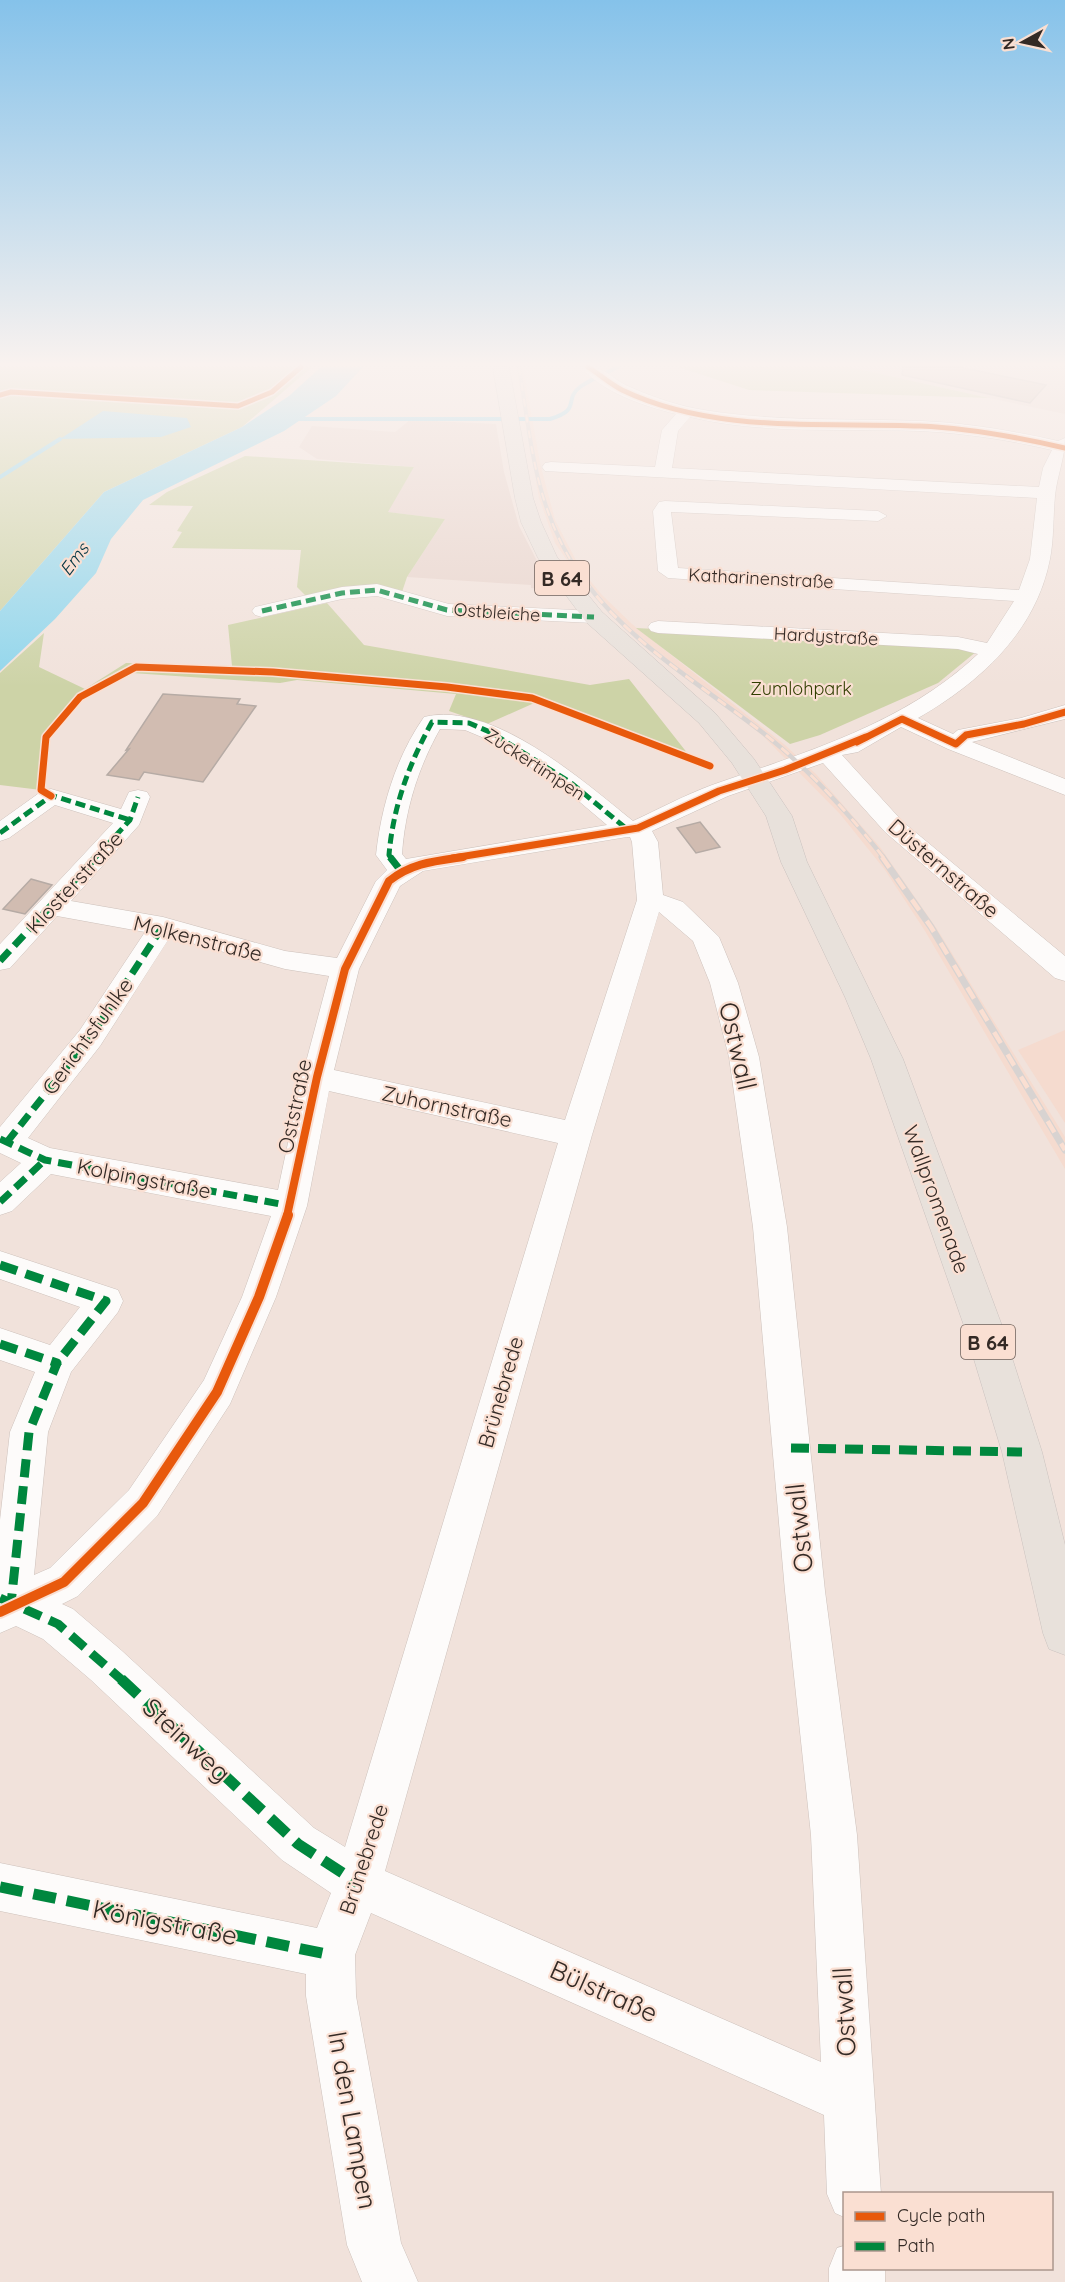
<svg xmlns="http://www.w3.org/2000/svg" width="1065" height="2282" font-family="Quicksand,sans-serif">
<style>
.commercial{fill:#e8d4cc}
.built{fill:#f5dbcf}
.green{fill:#cdd3a7}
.water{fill:#91d6ec}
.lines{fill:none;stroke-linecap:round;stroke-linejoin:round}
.stream{stroke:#91d6ec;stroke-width:4}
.building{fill:#d1bcb1;stroke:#b6aba5;stroke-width:1.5}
.minor-casing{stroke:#cdc1bb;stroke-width:1}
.major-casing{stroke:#cac2bf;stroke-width:1}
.minor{fill:#fdfbfa;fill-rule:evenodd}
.major{fill:#e8e1db;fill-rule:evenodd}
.rail-far2-casing{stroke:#d8d3d1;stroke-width:4}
.rail-far1-casing{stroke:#d8d3d1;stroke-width:4.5}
.rail-casing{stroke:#d8d3d1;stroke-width:7}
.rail-far2{stroke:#fadfd2;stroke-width:2;stroke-dasharray:8;stroke-linecap:butt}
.rail-far1{stroke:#fadfd2;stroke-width:3;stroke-dasharray:10;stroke-linecap:butt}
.rail{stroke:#fadfd2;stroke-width:4.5;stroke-dasharray:13;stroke-linecap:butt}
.quiet-far3{stroke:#00873e;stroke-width:5;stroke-dasharray:10 5;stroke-linecap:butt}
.quiet-far2{stroke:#00873e;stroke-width:7;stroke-dasharray:14 7;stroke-linecap:butt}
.quiet-far1{stroke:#00873e;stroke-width:9;stroke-dasharray:18 9;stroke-linecap:butt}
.quiet{stroke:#00873e;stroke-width:11;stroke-dasharray:23 11;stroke-linecap:butt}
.cycleway-far3-casing{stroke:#fadfd2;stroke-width:8}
.cycleway-far2-casing{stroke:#fadfd2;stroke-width:10}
.cycleway-far1-casing{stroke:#fadfd2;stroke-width:12}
.cycleway-casing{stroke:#fadfd2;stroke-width:14}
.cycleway-far3{stroke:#e8590c;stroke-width:5}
.cycleway-far2{stroke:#e8590c;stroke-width:7}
.cycleway-far1{stroke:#e8590c;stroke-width:8}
.cycleway{stroke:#e8590c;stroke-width:10}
.labels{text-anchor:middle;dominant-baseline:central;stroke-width:4.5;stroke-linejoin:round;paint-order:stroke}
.far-water-label{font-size:18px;font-style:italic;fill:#033644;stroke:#fadfd2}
.far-street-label{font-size:18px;fill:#342a25;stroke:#fadfd2}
.far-park-label{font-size:18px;fill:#313e00;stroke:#fadfd2}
.shield{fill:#fadfd2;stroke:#6f6059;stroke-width:1.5}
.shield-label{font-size:20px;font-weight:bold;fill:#342a25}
.street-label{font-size:21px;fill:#342a25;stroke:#fadfd2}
.near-street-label{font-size:26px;fill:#342a25;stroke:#fadfd2}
</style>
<rect width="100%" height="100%" fill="#f1e2db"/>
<!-- commercial -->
<g class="commercial">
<path d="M 849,367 L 1065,367 L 1065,414 L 989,398 Z"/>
<path d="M 410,420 L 496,424 L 504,472 L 519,526 L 550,586 L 539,586 L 538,589 L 531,588 L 531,585 L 407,577 L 445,519 L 387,512 L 414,467 L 317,459 L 299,447 L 312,426 L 395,432 Z"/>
</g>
<!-- built -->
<g class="built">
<path d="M 516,367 L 523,367 L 540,463 L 555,520 L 580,568 L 601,594 L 632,624 L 785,745 L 816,774 L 880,847 L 937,929 L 1065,1137 L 1065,1169 L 925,931 L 885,870 L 840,814 L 763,736 L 624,627 L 593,595 L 573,569 L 555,543 L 539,498 Z"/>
<path d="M 1065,1030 L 1065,1123 L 1018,1050 Z"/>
</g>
<!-- green -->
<g class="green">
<path d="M 0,367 L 312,367 L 242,427 L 104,492 L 0,611 Z"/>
<path d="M 678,367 L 849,367 L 989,398 L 749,390 Z"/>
<path d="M 245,456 L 414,467 L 388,512 L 445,519 L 407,577 L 402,592 L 308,598 L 297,587 L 301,550 L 172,548 L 182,532 L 177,531 L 193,506 L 149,505 L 167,492 Z"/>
<path d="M 327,603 L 364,645 L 590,685 L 629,679 L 688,754 L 541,700 L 487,724 L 449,711 L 456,694 L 297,680 L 280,683 L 132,673 L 82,698 L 47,739 L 41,790 L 0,785 L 0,673 L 44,633 L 39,667 L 85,689 L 126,663 L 232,666 L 228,625 Z"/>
<path d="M 636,628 L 957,645 L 977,651 L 938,683 L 820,735 L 790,744 Z"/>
</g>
<!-- water -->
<g class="water">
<path d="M 321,367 L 363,367 L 336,396 L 284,431 L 143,500 L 111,539 L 96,573 L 55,619 L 0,671 L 0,611 L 104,492 L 242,427 L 289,396 Z"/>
<path d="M 103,411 L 187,418 L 191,427 L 161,437 L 60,439 Z"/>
</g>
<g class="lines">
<!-- stream -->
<g class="stream">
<path d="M 296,419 L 550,419 C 582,410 563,400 580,387 C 591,379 606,373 618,367"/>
<path d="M 0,477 L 60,439"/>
</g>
</g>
<!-- building -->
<g class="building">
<path d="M 903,367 L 959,367 L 1046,385 L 1030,403 L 902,375 Z"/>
<path d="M 163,694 L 240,699 L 237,704 L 256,706 L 203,782 L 144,772 L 139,780 L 107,775 L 129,749 L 126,750 Z"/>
<path d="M 700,822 L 720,847 L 696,853 L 677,828 Z"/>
<path d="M 31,879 L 52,885 L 25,914 L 3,909 Z"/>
</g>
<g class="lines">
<!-- minor casing -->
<g class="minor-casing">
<g id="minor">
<path d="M 581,367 C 610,367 607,377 630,387 C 653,397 678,406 704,410 C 776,422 849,418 922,421 C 968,423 1013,431 1058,441 L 1065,438 C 1065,458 1057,476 1055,496 C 1053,517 1054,538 1050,559 C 1036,632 979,683 918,718 L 953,734 L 958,730 L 1021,718 L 1065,705 L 1065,719 L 972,742 L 1065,779 L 1065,795 L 948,749 L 901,727 L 858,752 L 842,755 L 903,822 L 1065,956 L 1065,981 L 1055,978 L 885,832 L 823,763 L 728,796 L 652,831 L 658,842 L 663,895 L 683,902 L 719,937 L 738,983 L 759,1057 L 787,1227 L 825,1591 L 857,1835 L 881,2194 L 844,2194 L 844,2217 L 835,2213 L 827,2194 L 824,2115 L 371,1913 L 355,1955 L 356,1996 L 401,2243 L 418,2282 L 362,2282 L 347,2245 L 306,1996 L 306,1974 L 0,1911 L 0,1863 L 317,1928 L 331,1893 L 282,1860 L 91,1680 L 43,1639 L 16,1626 L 0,1633 L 0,1520 L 10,1432 L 35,1372 L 0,1360 L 0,1328 L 50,1345 L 80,1307 L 0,1279 L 0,1251 L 118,1290 L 123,1301 L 118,1312 L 71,1372 L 48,1432 L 34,1575 L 50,1568 L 129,1490 L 204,1380 L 242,1297 L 271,1216 L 51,1174 L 12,1211 L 0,1215 L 0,1182 L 21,1163 L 0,1153 L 0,1127 L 80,1030 L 145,932 L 57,916 L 10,968 L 0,970 L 0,944 L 113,823 L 55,805 L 9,838 L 0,841 L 0,821 L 42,791 L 51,789 L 121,809 L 129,792 L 138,790 L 147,792 L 150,797 L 139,825 L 71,901 L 163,917 L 285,951 L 337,958 L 376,881 L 387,870 L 376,855 C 381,807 396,757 424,717 C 492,700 583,781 633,821 C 659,809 685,795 712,785 C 806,752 904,724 978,654 L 958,649 L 658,633 L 651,631 L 648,627 L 651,623 L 658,621 L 958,637 L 987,643 L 1014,601 L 668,578 L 658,571 L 653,511 L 659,502 L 665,501 L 878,511 L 887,516 L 878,521 L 671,512 L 678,568 L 1019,590 L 1030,559 L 1037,498 L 545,471 L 542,467 L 545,463 L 551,462 L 655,467 L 662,430 L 676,414 C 644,406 603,393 581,367 ZM 690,417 C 765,435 844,428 920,431 C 964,433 1009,440 1052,450 L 1043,468 L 1039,487 L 672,468 L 678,431 ZM 440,729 L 465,730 L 484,738 L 562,787 L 607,825 L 406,859 L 402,854 C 405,810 418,768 440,729 ZM 627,837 L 630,837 L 632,842 L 637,900 L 565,1120 L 334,1070 L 359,969 L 400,886 L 423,871 ZM 659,912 L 693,941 L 710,983 L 729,1057 L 753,1227 L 785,1591 L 811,1835 L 821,2062 L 385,1871 L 592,1135 ZM 170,937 L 285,969 L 329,976 L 302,1077 L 278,1190 L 50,1148 L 28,1138 L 100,1046 ZM 329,1091 L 558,1143 L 345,1847 L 314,1828 L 121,1650 L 73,1609 L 62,1604 L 78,1596 L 157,1516 L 230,1404 L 276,1297 L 307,1206 Z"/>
<path d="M 377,584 L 449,604 L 594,611 L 601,613 L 604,617 L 601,621 L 594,623 L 447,616 L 377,596 L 342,599 L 262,617 L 255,615 L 252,611 L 255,607 L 342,587 Z"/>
<path d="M 844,2246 L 844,2268 L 885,2268 L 885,2282 L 829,2282 L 829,2268 L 837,2248 Z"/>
</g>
</g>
<!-- major casing -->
<g class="major-casing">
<path id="major" d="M 493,367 L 509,367 L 533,498 L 541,522 L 557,557 L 602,612 L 715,713 L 754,759 L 792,816 L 807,862 L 903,1059 L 1001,1323 L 1042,1452 L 1065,1545 L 1065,1655 L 1049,1649 L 1043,1633 L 1002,1452 L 963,1323 L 871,1059 L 845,997 L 781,862 L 766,816 L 732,763 L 699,723 L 586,622 L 538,558 L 521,522 L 515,498 Z"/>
</g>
<!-- minor -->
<use href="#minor" class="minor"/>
<!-- major -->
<use href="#major" class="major"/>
<!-- rail-far2 casing -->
<g class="rail-far2-casing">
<path id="rail-far2" d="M 519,367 C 532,447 535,513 585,582"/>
</g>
<!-- rail-far1 casing -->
<g class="rail-far1-casing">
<path id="rail-far1" d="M 584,580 C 631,645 705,687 767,736 C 811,771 849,814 884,858"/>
</g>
<!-- rail casing -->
<g class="rail-casing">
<path id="rail" d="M 882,857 L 931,927 L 1065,1150"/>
</g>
<!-- rail-far2 -->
<use href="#rail-far2" class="rail-far2"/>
<!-- rail-far1 -->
<use href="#rail-far1" class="rail-far1"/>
<!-- rail -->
<use href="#rail" class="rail"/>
<!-- quiet-far3 -->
<g class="quiet-far3">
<path d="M 262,611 L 342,593 L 377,590 L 447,610 L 594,617"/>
<path d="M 47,794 L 130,820"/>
<path d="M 0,833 L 51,796"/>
<path d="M 95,858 L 130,820 L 138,797"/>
<path d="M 391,858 L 389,855 C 393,807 409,764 432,722 L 469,723 L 492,733 L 570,782 L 628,830"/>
</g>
<!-- quiet-far2 -->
<g class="quiet-far2">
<path d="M 390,857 L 401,871"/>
<path d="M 0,961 L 96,857"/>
<path d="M 0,1139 L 45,1160 L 291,1206"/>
<path d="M 7,1142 L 90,1038 L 163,926"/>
<path d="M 0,1202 L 45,1160"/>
</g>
<!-- quiet-far1 -->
<g class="quiet-far1">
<path d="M 0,1265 L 106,1301 L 57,1363"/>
<path d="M 0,1344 L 57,1363 L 29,1432 L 11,1604"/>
<path d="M 791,1448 L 1022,1452"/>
<path d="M 0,1598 L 58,1624 L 123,1681"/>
</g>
<!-- quiet -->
<g class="quiet">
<path d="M 121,1679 L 298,1844 L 358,1883"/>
<path d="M 0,1887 L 331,1955"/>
</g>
<!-- cycleway-far3 casing -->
<g class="cycleway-far3-casing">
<g id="cycleway-far3">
<path d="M 588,367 C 599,374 610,384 622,390 C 714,434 822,422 920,426 C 969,428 1017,437 1065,448"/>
<path d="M 0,395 L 11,392 L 238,406 L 272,392 L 301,367"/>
</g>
</g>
<!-- cycleway-far2 casing -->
<g class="cycleway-far2-casing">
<g id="cycleway-far2">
<path d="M 857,742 L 902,719 L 956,744 L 966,735 L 1024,724 L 1065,712"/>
<path d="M 51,796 L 41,790 L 46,737 L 80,697 L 136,667 L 273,672 L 447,687 L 532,698 L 710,766"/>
<path d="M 453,858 L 638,828 L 719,791 L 785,770 L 866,737"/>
</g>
</g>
<!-- cycleway-far1 casing -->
<g class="cycleway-far1-casing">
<path id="cycleway-far1" d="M 287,1216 L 317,1077 L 345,969 L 389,881 C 411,863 435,861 463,857"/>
</g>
<!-- cycleway casing -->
<g class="cycleway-casing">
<path id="cycleway" d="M 0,1612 L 64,1582 L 143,1503 L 217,1392 L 259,1297 L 288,1215"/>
</g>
<!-- cycleway-far3 -->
<use href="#cycleway-far3" class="cycleway-far3"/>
<!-- cycleway-far2 -->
<use href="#cycleway-far2" class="cycleway-far2"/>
<!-- cycleway-far1 -->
<use href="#cycleway-far1" class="cycleway-far1"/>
<!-- cycleway -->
<use href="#cycleway" class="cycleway"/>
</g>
<!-- sky -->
<linearGradient id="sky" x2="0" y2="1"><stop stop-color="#85c2ea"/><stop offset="0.53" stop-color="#f9f2ef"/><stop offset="1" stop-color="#f9f2ef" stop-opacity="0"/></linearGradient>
<rect width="1065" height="687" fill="url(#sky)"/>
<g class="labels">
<!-- far-water labels -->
<g class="far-water-label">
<text transform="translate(74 559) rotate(-53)">Ems</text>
</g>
<!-- far-street labels -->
<g class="far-street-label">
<text transform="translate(761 578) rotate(3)">Katharinenstraße</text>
<text transform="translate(497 612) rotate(4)">Ostbleiche</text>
<text transform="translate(826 636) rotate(3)">Hardystraße</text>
<text transform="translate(535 764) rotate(33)">Zuckertimpen</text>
</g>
<!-- far-park labels -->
<g class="far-park-label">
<text x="801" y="688">Zumlohpark</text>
</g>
<!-- shield labels -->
<g class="shield">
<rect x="535" y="561" width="54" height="34" rx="4.5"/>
<rect x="961" y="1325" width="54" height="34" rx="4.5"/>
</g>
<g class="shield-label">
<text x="562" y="578">B 64</text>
<text x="988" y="1342">B 64</text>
</g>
<!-- street labels -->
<g class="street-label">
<text transform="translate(944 868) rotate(41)">Düsternstraße</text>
<text transform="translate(74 882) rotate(-47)">Klosterstraße</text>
<text transform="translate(198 938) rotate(14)">Molkenstraße</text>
<text transform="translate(87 1036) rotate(-54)">Gerichtsfuhlke</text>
<text transform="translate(294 1106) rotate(-78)">Oststraße</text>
<text transform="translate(447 1106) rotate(12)">Zuhornstraße</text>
<text transform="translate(144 1178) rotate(11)">Kolpingstraße</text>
<text transform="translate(937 1199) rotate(70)">Wallpromenade</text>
<text transform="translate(500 1392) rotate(-74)">Brünebrede</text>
<text transform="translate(363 1859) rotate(-72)">Brünebrede</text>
</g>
<!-- near-street labels -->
<g class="near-street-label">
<text transform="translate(738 1046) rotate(77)">Ostwall</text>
<text transform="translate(799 1528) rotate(-96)">Ostwall</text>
<text transform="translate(187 1740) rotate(43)">Steinweg</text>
<text transform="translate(165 1922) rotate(11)">Königstraße</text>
<text transform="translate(604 1991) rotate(24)">Bülstraße</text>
<text transform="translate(844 2012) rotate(-93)">Ostwall</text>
<text transform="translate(353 2120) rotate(80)">In den Lampen</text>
</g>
</g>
<!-- legend -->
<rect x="843" y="2192" width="210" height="78" fill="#fadfd2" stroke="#ab978d" stroke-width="1.5"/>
<rect x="855" y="2212" width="30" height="9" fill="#e8590c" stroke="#ab978d" stroke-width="1.5"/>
<text x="897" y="2222" font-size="18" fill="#342a25">Cycle path</text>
<rect x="855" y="2242" width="30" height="9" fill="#00873e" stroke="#ab978d" stroke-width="1.5"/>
<text x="897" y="2252" font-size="18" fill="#342a25">Path</text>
<!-- north arrow -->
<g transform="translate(1023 42) rotate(262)" stroke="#fadfd2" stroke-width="4.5" paint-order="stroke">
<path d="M0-4.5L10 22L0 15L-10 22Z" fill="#342a25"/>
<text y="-9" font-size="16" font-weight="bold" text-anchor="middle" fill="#342a25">N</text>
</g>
</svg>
